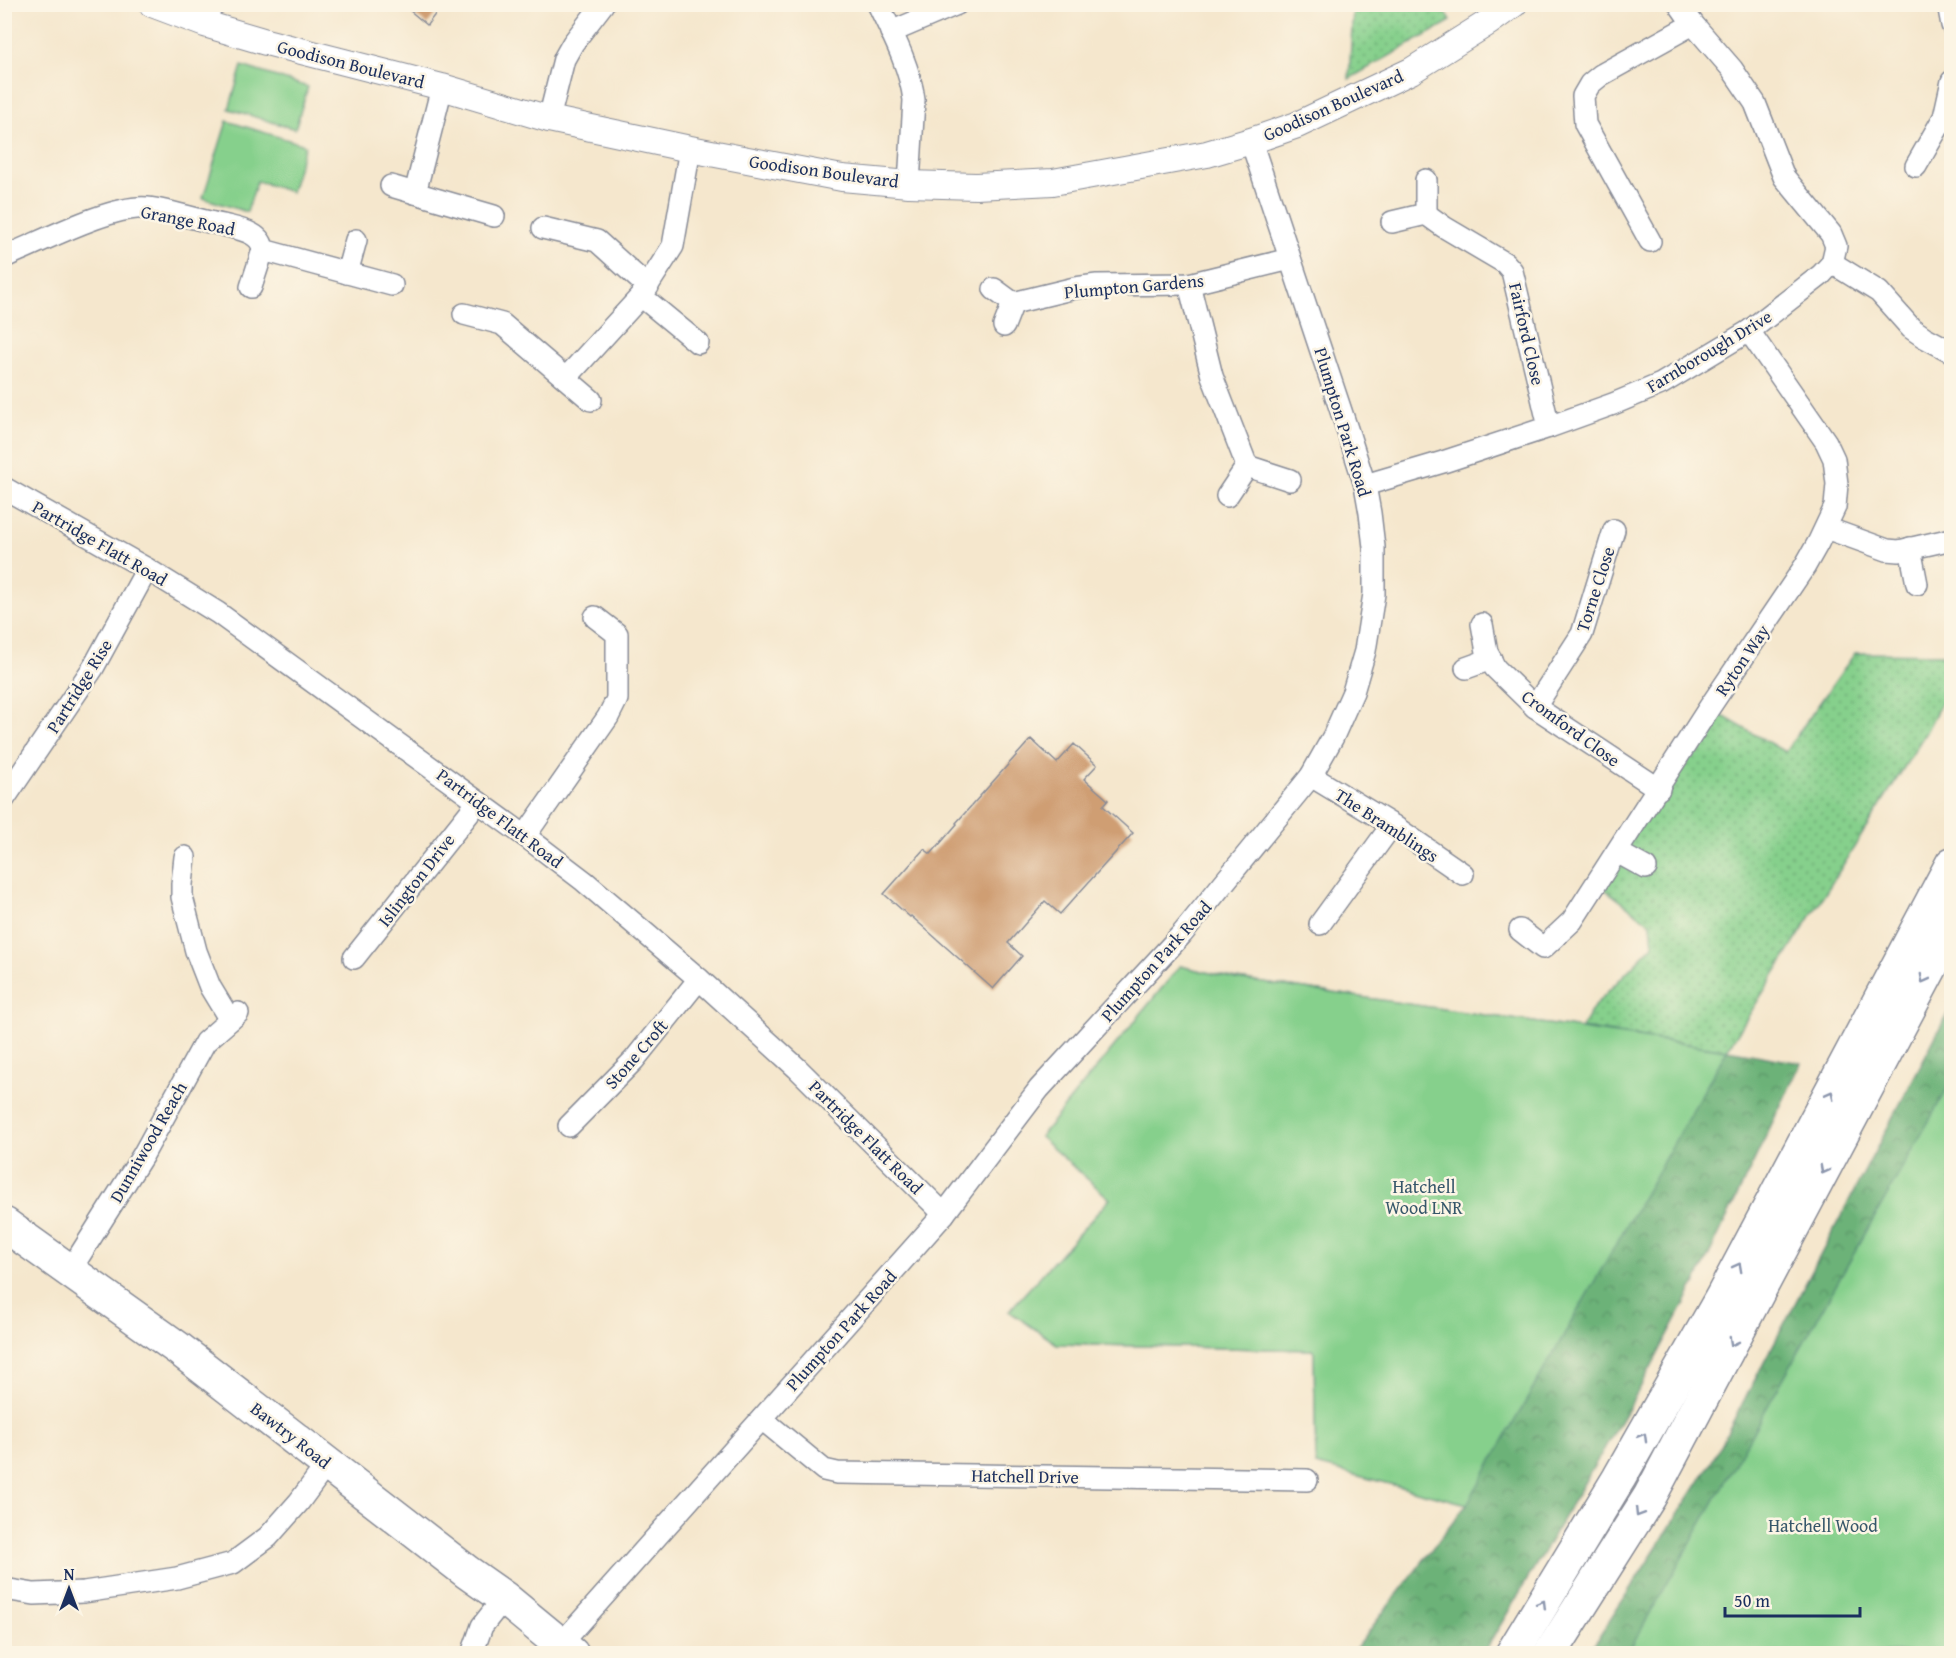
<svg xmlns="http://www.w3.org/2000/svg" width="1956" height="1658" font-family="'Gentium Book Plus',serif">
<style>
.grass{fill:url(#grass-dots);stroke:#508075;stroke-width:1.5}
.forest{fill:url(#forest-crowns);stroke:#44706b;stroke-width:1.5}
.park{fill:#86d08c;stroke:#508075;stroke-width:1.5}
.building{fill:#cf9e73}
.lines{fill:none;stroke-linecap:round;stroke-linejoin:round}
.minor-casing{stroke:#888b96;stroke-width:24}
.tertiary-casing{stroke:#888b96;stroke-width:28}
.trunk-casing{stroke:#888b96;stroke-width:36}
.motorway-casing{stroke:#888b96;stroke-width:36}
.minor{stroke:#fff;stroke-width:21}
.tertiary{stroke:#fff;stroke-width:26}
.trunk{stroke:#fff;stroke-width:33}
.motorway{stroke:#fff;stroke-width:33}
.oneway{stroke:#8d97ae}
.labels{text-anchor:middle;dominant-baseline:central;stroke-width:5;stroke-linejoin:round;paint-order:stroke}
.street-label{font-size:18px;fill:#1b2f5e;stroke:#fcf5e5}
.park-label{font-size:18px;fill:#36576a;stroke:#fcf5e5}
</style>
<defs>
<pattern id="grass-dots" width="8" height="8" patternUnits="userSpaceOnUse" patternTransform="scale(1.5)"><rect width="8" height="8" fill="#86d08c"/><path d="M2 2h.1M6 6h.1" fill="none" stroke="#6da976" stroke-width="1.8" stroke-linecap="round"/></pattern>
<pattern id="forest-crowns" width="20" height="18" patternUnits="userSpaceOnUse" patternTransform="scale(1.5)"><rect width="20" height="18" fill="#6cb278"/><path d="M2 6a3 3 0 1 1 6 0M12 15a3 3 0 1 1 6 0" fill="none" stroke="#589166"/></pattern>
</defs>
<rect width="100%" height="100%" fill="#fcf5e5"/>
<filter id="ink" filterUnits="userSpaceOnUse"><feTurbulence type="fractalNoise" baseFrequency=".0167" numOctaves="2"/><feDisplacementMap in="SourceGraphic" scale="12" xChannelSelector="R" yChannelSelector="G"/><feConvolveMatrix kernelMatrix="1 2 1 2 8 2 1 2 1" color-interpolation-filters="sRGB"/></filter>
<filter id="wash" filterUnits="userSpaceOnUse"><feTurbulence type="fractalNoise" baseFrequency=".008" numOctaves="4" result="noise"/><feDisplacementMap in="SourceGraphic" scale="24" xChannelSelector="R" yChannelSelector="G"/><feGaussianBlur stdDeviation="1.35" result="paint"/><feColorMatrix in="noise" values="0 0 0 0 0 0 0 0 0 0 0 0 0 0 0 0 0 1.4 0 .05"/><feComposite in="paint" operator="in"/></filter>
<g filter="url(#wash)">
<rect width="100%" height="100%" fill="#f5e7cd"/>
<!-- grass -->
<g class="grass">
<path d="M 1352,5 L 1442,5 L 1451,21 L 1349,79 L 1353,9 Z"/>
<path d="M 1855,653 L 1951,654 L 1951,684 L 1925,734 L 1727,1050 L 1581,1028 L 1595,1005 L 1653,945 L 1651,924 L 1602,887 L 1709,708 L 1785,752 Z"/>
</g>
<!-- forest -->
<g class="forest">
<path d="M 1180,966 L 1236,979 L 1727,1050 L 1801,1063 L 1695,1284 L 1640,1388 L 1484,1653 L 1352,1653 L 1467,1504 L 1316,1465 L 1314,1350 L 1057,1344 L 1009,1311 L 1110,1199 L 1040,1137 Z"/>
<path d="M 1951,1007 L 1951,1653 L 1588,1654 L 1711,1463 Z"/>
</g>
<!-- park -->
<g class="park">
<path d="M 242,66 L 308,87 L 295,129 L 229,109 Z"/>
<path d="M 227,121 L 305,145 L 291,192 L 257,181 L 247,212 L 203,198 Z"/>
<path d="M 1180,966 L 1236,979 L 1727,1050 L 1467,1504 L 1316,1465 L 1314,1350 L 1057,1344 L 1009,1311 L 1110,1199 L 1040,1137 Z"/>
<path d="M 1951,1082 L 1951,1653 L 1628,1653 Z"/>
</g>
<g id="blocks">
<!-- building -->
<g class="building">
<path d="M 402,4 L 443,4 L 427,25 Z"/>
<path d="M 1031,739 L 1057,763 L 1074,744 L 1097,765 L 1084,779 L 1108,800 L 1103,806 L 1133,833 L 1060,914 L 1045,901 L 1008,943 L 1022,956 L 993,989 L 911,916 L 910,917 L 884,894 L 924,849 L 931,854 L 957,824 L 956,823 Z"/>
</g>
</g>
</g>
<g filter="url(#ink)">
<use href="#blocks" fill-opacity="0" stroke="#888b96" stroke-width="1.5"/>
<g class="lines">
<!-- minor casing -->
<g class="minor-casing">
<g id="minor">
<path d="M 878,4 C 893,35 910,67 914,100 L 909,184"/>
<path d="M 1679,4 L 1693,24"/>
<path d="M 1948,4 L 1952,25"/>
<path d="M 205,24 L 212,4"/>
<path d="M 891,32 L 957,4"/>
<path d="M 442,87 L 415,193 L 494,216"/>
<path d="M 549,119 L 564,59 L 573,43 L 603,4"/>
<path d="M 1916,166 L 1944,117 L 1952,81"/>
<path d="M 391,186 L 415,193"/>
<path d="M 1426,214 L 1444,227 L 1505,263 L 1512,271 L 1549,427"/>
<path d="M 1392,222 L 1426,214 L 1426,180"/>
<path d="M 543,228 L 597,241 L 648,287"/>
<path d="M 4,257 C 39,243 113,204 147,208 C 172,211 198,220 223,225 C 238,229 262,232 263,250 L 392,285"/>
<path d="M 1832,263 L 1879,292 L 1911,328 L 1924,337 L 1952,352"/>
<path d="M 347,273 L 356,240"/>
<path d="M 1189,284 L 1212,376 L 1247,466"/>
<path d="M 251,287 L 263,250"/>
<path d="M 994,289 L 1013,303 L 1004,326"/>
<path d="M 641,296 L 698,343"/>
<path d="M 1013,303 L 1075,288 L 1097,285 L 1189,284 L 1290,259"/>
<path d="M 464,314 L 502,324 L 591,400"/>
<path d="M 566,378 L 641,296 L 673,246 L 690,149"/>
<path d="M 1365,485 L 1443,462 L 1549,427 L 1613,404 L 1661,384 L 1749,331 L 1821,275 L 1832,263 L 1836,246 L 1831,234 L 1784,177 L 1755,103 L 1732,69 L 1693,24 L 1601,75 L 1590,84 L 1583,96 L 1585,124 L 1650,241"/>
<path d="M 4,488 L 147,569 L 218,613 L 525,836 L 584,881 L 699,979 L 797,1068 L 944,1214"/>
<path d="M 1227,496 L 1247,466 L 1290,480"/>
<path d="M 1826,528 L 1887,550 L 1899,551 L 1952,539"/>
<path d="M 1910,548 L 1917,584"/>
<path d="M 1482,624 L 1487,652 L 1495,668 L 1535,707 L 1659,789"/>
<path d="M 1466,668 L 1491,659"/>
<path d="M 1535,707 L 1582,634 L 1614,530"/>
<path d="M 1311,776 L 1392,825 L 1463,874"/>
<path d="M 4,799 L 93,668 L 147,569"/>
<path d="M 525,836 L 608,717 L 617,699 L 617,634 L 595,617"/>
<path d="M 1617,852 L 1646,868"/>
<path d="M 185,857 L 182,884 L 182,897 L 196,951 L 210,987 L 230,1020"/>
<path d="M 1320,924 L 1392,825"/>
<path d="M 1520,930 L 1543,948 L 1572,921 L 1709,708 L 1805,566 L 1818,543 L 1835,507 L 1837,484 L 1834,459 L 1826,442 L 1749,331"/>
<path d="M 354,958 L 478,802"/>
<path d="M 569,1126 L 634,1060 L 699,979"/>
<path d="M 71,1269 L 143,1155 L 205,1042 L 238,1013"/>
<path d="M 762,1419 L 824,1470 L 837,1473 L 1307,1480"/>
<path d="M 4,1589 L 34,1594 L 84,1592 L 177,1578 L 233,1563 L 268,1537 L 299,1502 L 327,1464"/>
<path d="M 560,1645 L 944,1214 L 1039,1089 L 1182,934 L 1311,776 L 1333,737 L 1353,692 L 1365,651 L 1374,594 L 1374,547 L 1370,513 L 1365,485 L 1349,435 L 1251,141"/>
<path d="M 472,1654 L 482,1626 L 504,1598"/>
</g>
</g>
<!-- tertiary casing -->
<g class="tertiary-casing">
<path id="tertiary" d="M 152,4 L 205,24 L 266,42 L 442,87 L 549,119 L 690,149 L 842,178 L 909,184 L 976,186 L 1053,182 L 1207,154 L 1251,141 L 1297,125 L 1411,71 L 1489,22 L 1514,4"/>
</g>
<!-- trunk casing -->
<g class="trunk-casing">
<path id="trunk" d="M 4,1224 L 179,1349 L 467,1572 L 504,1598 L 572,1654"/>
</g>
<!-- motorway casing -->
<g class="motorway-casing">
<g id="motorway">
<path d="M 1512,1654 L 1619,1478 L 1721,1299 L 1952,864"/>
<path d="M 1550,1654 L 1650,1496 L 1952,927"/>
</g>
</g>
<!-- minor -->
<use href="#minor" class="minor"/>
<!-- tertiary -->
<use href="#tertiary" class="tertiary"/>
<!-- trunk -->
<use href="#trunk" class="trunk"/>
<!-- motorway -->
<use href="#motorway" class="motorway"/>
</g>
<!-- one-way arrows -->
<defs><path id="oneway-chevron" d="M-2-3.5L2.5 0L-2 3.5" fill="none" stroke-width="1.6" stroke-linecap="round" stroke-linejoin="round" transform="scale(1.5)"/></defs>
<g class="oneway">
<use href="#oneway-chevron" transform="translate(1924 979) rotate(118)"/>
<use href="#oneway-chevron" transform="translate(1830 1095) rotate(-62)"/>
<use href="#oneway-chevron" transform="translate(1824 1170) rotate(118)"/>
<use href="#oneway-chevron" transform="translate(1738 1267) rotate(-62)"/>
<use href="#oneway-chevron" transform="translate(1733 1342) rotate(118)"/>
<use href="#oneway-chevron" transform="translate(1643 1437) rotate(-60)"/>
<use href="#oneway-chevron" transform="translate(1639 1513) rotate(122)"/>
<use href="#oneway-chevron" transform="translate(1542 1604) rotate(-59)"/>
</g>
</g>
<g class="labels">
<!-- street labels -->
<g class="street-label">
<text transform="translate(351 64) rotate(14)">Goodison Boulevard</text>
<text transform="translate(1333 105) rotate(-24)">Goodison Boulevard</text>
<text transform="translate(824 171) rotate(8)">Goodison Boulevard</text>
<text transform="translate(188 220) rotate(11)">Grange Road</text>
<text transform="translate(1134 286) rotate(-5)">Plumpton Gardens</text>
<text transform="translate(1527 334) rotate(77)">Fairford Close</text>
<text transform="translate(1709 351) rotate(-31)">Farnborough Drive</text>
<text transform="translate(1343 422) rotate(73)">Plumpton Park Road</text>
<text transform="translate(100 543) rotate(30)">Partridge Flatt Road</text>
<text transform="translate(1595 589) rotate(-72)">Torne Close</text>
<text transform="translate(1742 660) rotate(-56)">Ryton Way</text>
<text transform="translate(79 686) rotate(-58)">Partridge Rise</text>
<text transform="translate(1571 728) rotate(36)">Cromford Close</text>
<text transform="translate(500 818) rotate(37)">Partridge Flatt Road</text>
<text transform="translate(1387 825) rotate(33)">The Bramblings</text>
<text transform="translate(416 880) rotate(-52)">Islington Drive</text>
<text transform="translate(1156 961) rotate(-48)">Plumpton Park Road</text>
<text transform="translate(636 1054) rotate(-49)">Stone Croft</text>
<text transform="translate(866 1137) rotate(45)">Partridge Flatt Road</text>
<text transform="translate(148 1142) rotate(-60)">Dunniwood Reach</text>
<text transform="translate(841 1330) rotate(-48)">Plumpton Park Road</text>
<text transform="translate(291 1435) rotate(38)">Bawtry Road</text>
<text transform="translate(1025 1476) rotate(1)">Hatchell Drive</text>
</g>
<!-- park labels -->
<g class="park-label">
<text x="1424" y="1186">Hatchell<tspan x="1424" dy="21">Wood LNR</tspan></text>
<text x="1823" y="1525">Hatchell Wood</text>
</g>
</g>
<!-- margin -->
<rect width="1956" height="1658" fill="none" stroke="#fcf5e5" stroke-width="24"/>
<!-- north arrow -->
<g transform="translate(69 1589)" stroke="#fcf5e5" stroke-width="4.5" paint-order="stroke">
<path d="M0-4.5L10 22L0 15L-10 22Z" fill="#1b2f5e"/>
<text y="-9" font-size="16" font-weight="bold" text-anchor="middle" fill="#1b2f5e">N</text>
</g>
<!-- scale -->
<path d="M1725 1607v9h135v-9" fill="none" stroke="#1b2f5e" stroke-width="3"/>
<text x="1734" y="1607" font-size="18" fill="#1b2f5e" stroke="#fcf5e5" stroke-width="4.5" paint-order="stroke">50 m</text>
</svg>
